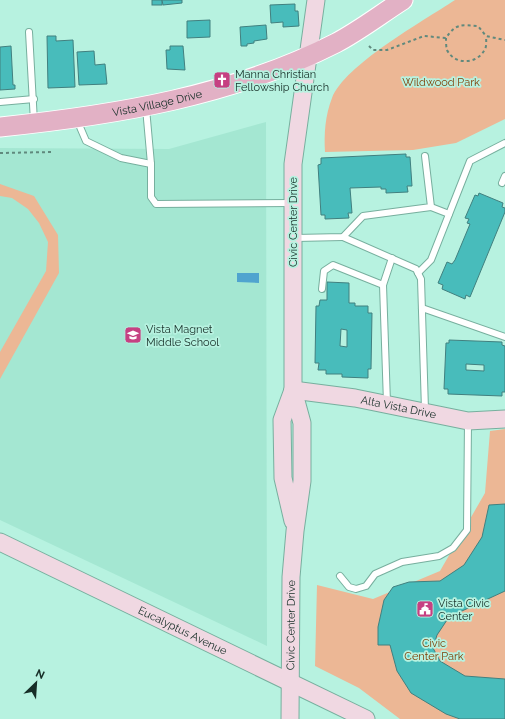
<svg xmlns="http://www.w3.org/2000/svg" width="505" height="719" font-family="Raleway,sans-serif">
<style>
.built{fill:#a4e7d2}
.green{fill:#ecb795}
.water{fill:#50a4cf}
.building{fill:#48bcbb;stroke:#41807f;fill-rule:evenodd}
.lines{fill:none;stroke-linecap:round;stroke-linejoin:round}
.lane-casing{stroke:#77af9e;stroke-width:8}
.secondary-casing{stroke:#77af9e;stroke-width:19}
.primary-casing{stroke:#fff;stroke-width:21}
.path{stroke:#60897d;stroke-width:2;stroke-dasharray:3 3;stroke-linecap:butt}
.lane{stroke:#fff;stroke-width:6}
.secondary{stroke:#f0d8e2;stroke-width:17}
.primary{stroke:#e2b1c5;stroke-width:19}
.labels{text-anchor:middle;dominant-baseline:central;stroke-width:3.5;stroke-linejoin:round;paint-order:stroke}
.poi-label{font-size:11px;fill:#162e27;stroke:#b7f2e0;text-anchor:start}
.park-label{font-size:11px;fill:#804009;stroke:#b7f2e0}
.street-label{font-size:11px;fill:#162e27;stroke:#b7f2e0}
</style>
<rect width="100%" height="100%" fill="#b7f2e0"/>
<!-- built -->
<path class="built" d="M 266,122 L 267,646 L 0,520 L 0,148 L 169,149 Z"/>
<!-- green -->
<g class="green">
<path d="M 455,0 L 505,0 L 505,119 L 456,143 L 413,150 L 325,152 C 324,134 325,116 332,98 C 345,65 423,21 455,0 Z"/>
<path d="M 0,184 L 34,196 L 58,235 L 59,273 L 0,379 L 0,352 L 46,271 L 48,242 L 39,223 L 28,209 L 12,198 L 0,196 Z"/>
<path d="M 505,429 L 505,719 L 400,719 L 359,688 L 315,666 L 317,585 L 373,599 L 440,571 L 485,493 L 490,431 Z"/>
</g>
<!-- water -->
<path class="water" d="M 237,273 L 259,273 L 259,283 L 237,282 Z"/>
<!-- building -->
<g class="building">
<rect x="152" y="0" width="10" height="5"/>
<path d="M 162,0 L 182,0 L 182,3 L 163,5 Z"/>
<path d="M 295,4 L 295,11 L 298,11 L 299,26 L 283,27 L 283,22 L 271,23 L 270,5 Z"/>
<path d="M 210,20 L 210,37 L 187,38 L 187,21 Z"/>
<path d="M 266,25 L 267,39 L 254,41 L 254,43 L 247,44 L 247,46 L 241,46 L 240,27 Z"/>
<path d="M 47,36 L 56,36 L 56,41 L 73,40 L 75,87 L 48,88 Z"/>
<path d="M 11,46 L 13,85 L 15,85 L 15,89 L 0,90 L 0,47 Z"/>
<path d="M 170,46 L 183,46 L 185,70 L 167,69 L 166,50 L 170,50 Z"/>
<path d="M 94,51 L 95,65 L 105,64 L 107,84 L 79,85 L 77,52 Z"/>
<path d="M 406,154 L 406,157 L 410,157 L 412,186 L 407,186 L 408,192 L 386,193 L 386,189 L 381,189 L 381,187 L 350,188 L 352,213 L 348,213 L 349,218 L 325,219 L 325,215 L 321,215 L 318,165 L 321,164 L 321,158 Z"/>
<path d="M 479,193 L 503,203 L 502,207 L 505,208 L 505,212 L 470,297 L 466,295 L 465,299 L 442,289 L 443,285 L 438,283 L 447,262 L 452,264 L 455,260 L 470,224 L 467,223 L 469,219 L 465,218 L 475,195 L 478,196 Z"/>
<path d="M 327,282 L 349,283 L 349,303 L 355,303 L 355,306 L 368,306 L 368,313 L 372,313 L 371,369 L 368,369 L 368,378 L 342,377 L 342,374 L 326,374 L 326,370 L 318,370 L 319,363 L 315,363 L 316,306 L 319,306 L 320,300 L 327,300 ZM 341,329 L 347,330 L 347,347 L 340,346 Z"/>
<path d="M 449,340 L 502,342 L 502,345 L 505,346 L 505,392 L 502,392 L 502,396 L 448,394 L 448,389 L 444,389 L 446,343 L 449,343 ZM 466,364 L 484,365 L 484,371 L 466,370 Z"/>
<path d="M 505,504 L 505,591 L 449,617 L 437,635 L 433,648 L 440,661 L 465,676 L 505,679 L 505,719 L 460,719 L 446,714 L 411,693 L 397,671 L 390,645 L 378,645 L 378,627 L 384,600 L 393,587 L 409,582 L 440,581 L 464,565 L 482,537 L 489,505 Z"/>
</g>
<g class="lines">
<!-- lane casing -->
<g class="lane-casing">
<g id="lane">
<path d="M 29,32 L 34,122"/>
<path d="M 0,102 L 34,99"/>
<path d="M 146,108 L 151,164 L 151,197 L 156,204 L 292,203"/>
<path d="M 77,120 L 86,141 L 121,158 L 151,164"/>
<path d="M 502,183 L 505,176"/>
<path d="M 431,207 L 449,214"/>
<path d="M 343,237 L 416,269 L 421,279 L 425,410"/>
<path d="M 295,238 L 343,237 L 363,216 L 431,207 L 425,156"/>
<path d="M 418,273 L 431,260 L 470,161 L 505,143"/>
<path d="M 322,289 L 324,271 L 333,265 L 383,285"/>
<path d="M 422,308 L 505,337"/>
<path d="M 387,403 L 383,285 L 392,258"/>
<path d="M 340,576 L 349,587 L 356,589 L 366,586 L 375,574 L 402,562 L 439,556 L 453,548 L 467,530 L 468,421"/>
</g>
</g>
<!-- secondary casing -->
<g class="secondary-casing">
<g id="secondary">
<path id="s1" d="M 293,390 L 355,398 L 468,421 L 505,419"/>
<path d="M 293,390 L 282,420 L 283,478 L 293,521"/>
<path id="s2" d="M 0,542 L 366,719"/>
<path id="s3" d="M 290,719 L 291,577 L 295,531 L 302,481 L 302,423 L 293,390 L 293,164 L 316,0"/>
</g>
</g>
<!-- primary casing -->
<g class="primary-casing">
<g id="primary">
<path id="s4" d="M 0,127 C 116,115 232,96 336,43 C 359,31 381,14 403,0"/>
</g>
</g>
<!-- path -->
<g class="path">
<path d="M 446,38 C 446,41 446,47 447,50 C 455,66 478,64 485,49 C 487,45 486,40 486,36"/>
<path d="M 369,46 L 373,50 L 387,50 L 424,36 L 446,38 C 456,23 461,25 478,26 L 486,36 L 505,40"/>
<path d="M 0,153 L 52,152"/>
</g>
<!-- lane -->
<use href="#lane" class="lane"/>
<!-- secondary -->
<use href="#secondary" class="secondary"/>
<!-- primary -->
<use href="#primary" class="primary"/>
</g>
<!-- icons -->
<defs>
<g id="church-square" transform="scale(0.9)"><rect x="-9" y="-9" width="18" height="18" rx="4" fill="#c64082" stroke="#b7f2e0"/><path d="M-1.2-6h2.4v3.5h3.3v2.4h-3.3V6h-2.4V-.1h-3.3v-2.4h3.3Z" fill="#fff"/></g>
<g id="school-square" transform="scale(0.9)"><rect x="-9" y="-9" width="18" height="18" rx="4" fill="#c64082" stroke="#b7f2e0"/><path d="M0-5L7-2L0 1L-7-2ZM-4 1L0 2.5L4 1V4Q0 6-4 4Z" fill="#fff"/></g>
<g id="civic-square" transform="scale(0.9)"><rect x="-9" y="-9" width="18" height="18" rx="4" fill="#c64082" stroke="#b7f2e0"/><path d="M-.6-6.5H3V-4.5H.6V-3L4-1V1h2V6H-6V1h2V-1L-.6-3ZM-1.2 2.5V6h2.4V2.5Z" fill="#fff"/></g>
</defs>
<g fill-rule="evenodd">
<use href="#church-square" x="222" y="80"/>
<use href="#school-square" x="133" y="335"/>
<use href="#civic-square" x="425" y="609"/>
</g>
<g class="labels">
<!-- poi labels -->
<g class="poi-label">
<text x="235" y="74">Manna Christian<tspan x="235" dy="13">Fellowship Church</tspan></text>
<text x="146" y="329">Vista Magnet<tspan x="146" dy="13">Middle School</tspan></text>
<text x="438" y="603">Vista Civic<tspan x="438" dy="13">Center</tspan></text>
</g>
<!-- park labels -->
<g class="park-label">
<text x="441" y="82">Wildwood Park</text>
<text x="434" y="643">Civic<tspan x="434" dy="13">Center Park</tspan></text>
</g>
<!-- street labels -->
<g class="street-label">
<text stroke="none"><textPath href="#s4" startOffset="159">Vista Village Drive</textPath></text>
<text transform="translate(293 222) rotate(-90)">Civic Center Drive</text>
<text stroke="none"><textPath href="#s1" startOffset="107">Alta Vista Drive</textPath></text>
<text stroke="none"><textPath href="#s3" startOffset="94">Civic Center Drive</textPath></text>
<text stroke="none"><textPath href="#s2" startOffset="203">Eucalyptus Avenue</textPath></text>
</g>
</g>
<!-- north arrow -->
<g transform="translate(36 683) rotate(25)" stroke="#b7f2e0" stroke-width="3" paint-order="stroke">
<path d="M0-3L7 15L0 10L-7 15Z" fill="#162e27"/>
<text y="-6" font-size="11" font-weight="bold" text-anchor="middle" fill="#162e27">N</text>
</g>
</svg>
